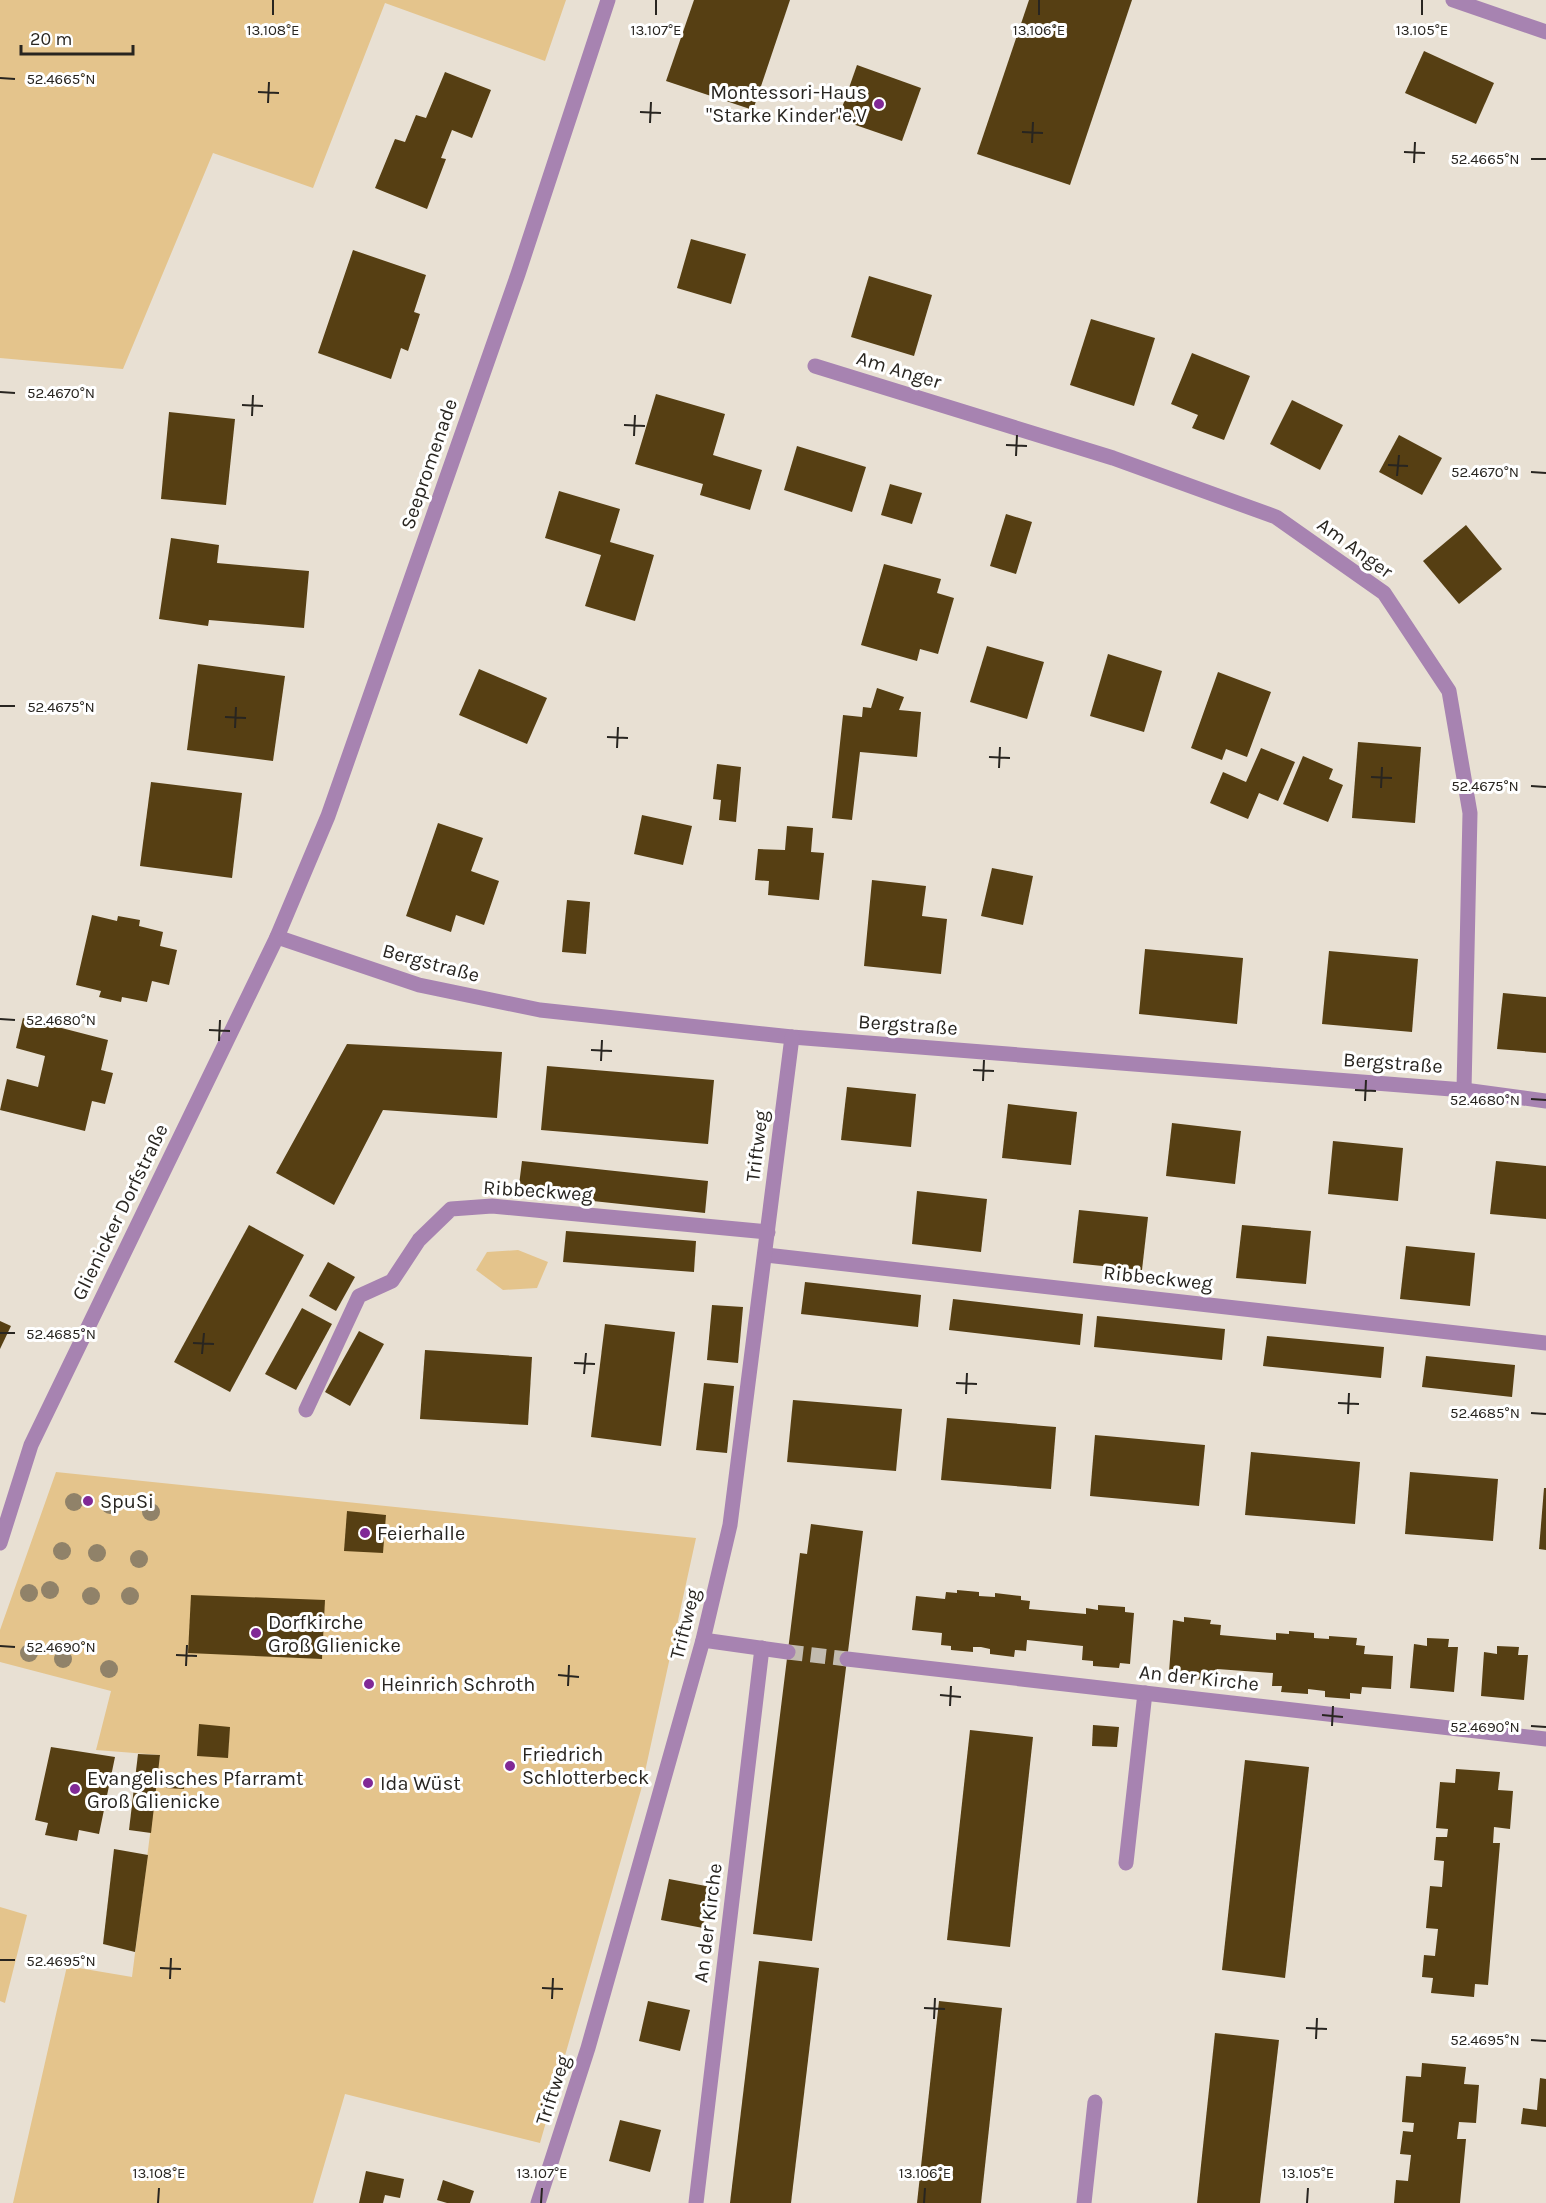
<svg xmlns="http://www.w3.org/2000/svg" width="1546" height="2203" font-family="Karla,sans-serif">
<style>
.green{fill:#e4c48c}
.building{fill:#563f13}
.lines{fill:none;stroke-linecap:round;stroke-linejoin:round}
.minor-tunnel{stroke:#c2bbaf;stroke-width:15;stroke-dasharray:15 8;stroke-linecap:butt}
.service{stroke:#a783b1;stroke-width:15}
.minor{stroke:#a783b1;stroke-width:15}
.tree{fill:#908269}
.ticks{fill:none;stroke:#282520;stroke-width:2}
.poi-dot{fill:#812996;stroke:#fff;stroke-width:2}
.labels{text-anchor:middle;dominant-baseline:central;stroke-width:6;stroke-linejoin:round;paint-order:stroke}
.poi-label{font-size:20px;fill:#282520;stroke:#fff;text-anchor:start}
.street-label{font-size:20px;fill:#282520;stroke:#fff}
.ticks-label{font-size:15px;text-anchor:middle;fill:#282520;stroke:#fff;stroke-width:6;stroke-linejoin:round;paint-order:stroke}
</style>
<rect width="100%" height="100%" fill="#e8e0d3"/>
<!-- green -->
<g class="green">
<path d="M 0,0 L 566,0 L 545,61 L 385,3 L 313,188 L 213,153 L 123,369 L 0,358 Z"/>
<path d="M 518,1250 L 548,1262 L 537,1288 L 503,1290 L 476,1270 L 487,1252 Z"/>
<path d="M 56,1472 L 696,1538 L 641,1790 L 540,2143 L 345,2094 L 313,2203 L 13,2203 L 67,1966 L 132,1977 L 160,1755 L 96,1750 L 111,1691 L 0,1662 L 0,1630 Z"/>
<path d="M 0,1907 L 27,1915 L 5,2003 L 0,2001 Z"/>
</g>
<!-- building -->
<g class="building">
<path d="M 694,0 L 790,0 L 753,110 L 666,81 Z"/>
<path d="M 1029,0 L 1132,0 L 1070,185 L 977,154 Z"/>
<path d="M 1424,51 L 1494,83 L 1476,124 L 1405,93 Z"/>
<path d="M 857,65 L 921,88 L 902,141 L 838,119 Z"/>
<path d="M 445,72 L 491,90 L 472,138 L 452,130 L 441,158 L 446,159 L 427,209 L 375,188 L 395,139 L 405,142 L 416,115 L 426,118 Z"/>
<path d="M 691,239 L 746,254 L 731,304 L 677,288 Z"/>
<path d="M 353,250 L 426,275 L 414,312 L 420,314 L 408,351 L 401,348 L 391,379 L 318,353 Z"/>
<path d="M 869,276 L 932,295 L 914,356 L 851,337 Z"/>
<path d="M 1091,319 L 1155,338 L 1134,406 L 1070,385 Z"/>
<path d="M 1192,353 L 1250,376 L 1224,440 L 1192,428 L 1198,415 L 1171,404 Z"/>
<path d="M 656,394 L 725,414 L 713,455 L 762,470 L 750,510 L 700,495 L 703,484 L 635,464 Z"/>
<path d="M 1292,400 L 1343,425 L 1320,470 L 1270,444 Z"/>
<path d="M 169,412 L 235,419 L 226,505 L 161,499 Z"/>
<path d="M 1399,435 L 1442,458 L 1422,495 L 1379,472 Z"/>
<path d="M 797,446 L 866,467 L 852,512 L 784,490 Z"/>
<path d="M 890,484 L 922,493 L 912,524 L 881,515 Z"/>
<path d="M 559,491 L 620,509 L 610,542 L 654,555 L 635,621 L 585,606 L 601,555 L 545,538 Z"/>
<path d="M 1006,514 L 1032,522 L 1016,574 L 990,566 Z"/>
<path d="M 1466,525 L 1502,569 L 1459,604 L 1423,561 Z"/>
<path d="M 171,538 L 219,545 L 217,563 L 309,571 L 304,628 L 209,620 L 208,626 L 159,619 Z"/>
<path d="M 884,564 L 941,579 L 937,593 L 954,598 L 938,654 L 920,649 L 917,661 L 861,645 Z"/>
<path d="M 987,646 L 1044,662 L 1027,719 L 970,702 Z"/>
<path d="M 1108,654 L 1162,671 L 1144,732 L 1090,716 Z"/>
<path d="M 198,664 L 285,676 L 273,761 L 187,750 Z"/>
<path d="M 479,669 L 547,698 L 527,744 L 459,715 Z"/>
<path d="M 1218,672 L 1271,692 L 1247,757 L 1226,749 L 1222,760 L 1191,748 Z"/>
<path d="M 877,688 L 904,697 L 899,710 L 921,712 L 917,757 L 860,752 L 852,820 L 832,818 L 843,715 L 862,717 L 863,707 L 871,708 Z"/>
<path d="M 1358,742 L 1421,747 L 1415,823 L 1352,818 Z"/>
<path d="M 1261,748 L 1295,762 L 1278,801 L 1259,793 L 1248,819 L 1210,803 L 1223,772 L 1246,782 Z"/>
<path d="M 1303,756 L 1333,769 L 1329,779 L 1343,785 L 1328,822 L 1283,804 Z"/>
<path d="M 717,764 L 741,767 L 736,822 L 719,820 L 721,800 L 713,799 Z"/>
<path d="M 151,782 L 242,793 L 232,878 L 140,866 Z"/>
<path d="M 642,815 L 692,826 L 683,865 L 634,854 Z"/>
<path d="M 438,823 L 483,838 L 471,871 L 499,881 L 484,925 L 456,915 L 451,932 L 406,916 Z"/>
<path d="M 787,826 L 813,828 L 811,852 L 824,853 L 819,900 L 768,895 L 769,881 L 755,880 L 758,849 L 785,850 Z"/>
<path d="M 992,868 L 1033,876 L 1023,925 L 981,916 Z"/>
<path d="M 872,880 L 926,886 L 922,916 L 947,919 L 941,974 L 864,966 Z"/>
<path d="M 567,900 L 590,902 L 586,954 L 562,952 Z"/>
<path d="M 92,915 L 117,921 L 118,916 L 140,920 L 139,926 L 163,932 L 160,946 L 177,950 L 169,985 L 152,981 L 147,1002 L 122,997 L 121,1002 L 99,997 L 101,991 L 76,985 Z"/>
<path d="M 1145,949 L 1243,958 L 1237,1024 L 1139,1014 Z"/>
<path d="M 1329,951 L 1418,959 L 1412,1032 L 1322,1024 Z"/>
<path d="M 1503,993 L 1546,997 L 1546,1053 L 1497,1049 Z"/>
<path d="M 23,1018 L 108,1040 L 101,1070 L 113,1073 L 105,1104 L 92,1101 L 85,1131 L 0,1110 L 7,1079 L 38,1087 L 45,1056 L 16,1048 Z"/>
<path d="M 347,1044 L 502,1052 L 497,1118 L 383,1110 L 334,1205 L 276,1173 Z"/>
<path d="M 547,1066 L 714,1080 L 708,1144 L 541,1130 Z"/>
<path d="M 847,1087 L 916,1094 L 911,1147 L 841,1140 Z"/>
<path d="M 1008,1104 L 1077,1112 L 1071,1165 L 1002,1158 Z"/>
<path d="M 1172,1123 L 1241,1131 L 1235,1184 L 1166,1176 Z"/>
<path d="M 1333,1141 L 1403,1148 L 1398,1201 L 1328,1194 Z"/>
<path d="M 522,1161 L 708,1181 L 705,1213 L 518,1193 Z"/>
<path d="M 1496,1161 L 1546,1166 L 1546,1219 L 1490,1214 Z"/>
<path d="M 917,1191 L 987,1199 L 981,1252 L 912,1244 Z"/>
<path d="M 1079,1210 L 1148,1217 L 1142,1270 L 1073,1263 Z"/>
<path d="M 249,1225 L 304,1255 L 230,1392 L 174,1362 Z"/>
<path d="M 1242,1225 L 1311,1231 L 1306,1284 L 1236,1278 Z"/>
<path d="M 566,1231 L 696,1241 L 694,1272 L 563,1262 Z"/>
<path d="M 1406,1246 L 1475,1253 L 1470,1306 L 1400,1299 Z"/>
<path d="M 328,1262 L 355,1277 L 336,1311 L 309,1296 Z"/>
<path d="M 805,1282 L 921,1295 L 918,1327 L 801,1314 Z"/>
<path d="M 953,1299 L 1083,1314 L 1080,1345 L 949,1330 Z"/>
<path d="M 712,1305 L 743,1307 L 738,1363 L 707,1360 Z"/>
<path d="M 302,1308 L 332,1324 L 296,1390 L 265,1374 Z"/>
<path d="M 1097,1316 L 1225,1329 L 1222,1360 L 1094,1347 Z"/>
<path d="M 0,1321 L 11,1326 L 0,1349 Z"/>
<path d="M 605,1324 L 675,1332 L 661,1446 L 591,1437 Z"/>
<path d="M 359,1331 L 384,1344 L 350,1406 L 325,1392 Z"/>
<path d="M 1267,1336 L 1384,1347 L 1381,1378 L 1263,1366 Z"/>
<path d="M 425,1350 L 532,1357 L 528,1425 L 420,1419 Z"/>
<path d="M 1426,1356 L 1515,1365 L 1512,1397 L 1422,1387 Z"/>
<path d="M 704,1383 L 734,1386 L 727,1453 L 696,1450 Z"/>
<path d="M 793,1400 L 902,1409 L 896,1471 L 787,1462 Z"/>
<path d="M 947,1418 L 1056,1427 L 1051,1489 L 941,1480 Z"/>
<path d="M 1095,1435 L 1205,1445 L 1199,1506 L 1090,1496 Z"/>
<path d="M 1251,1452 L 1360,1462 L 1355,1524 L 1245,1515 Z"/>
<path d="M 1410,1472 L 1498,1479 L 1493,1541 L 1405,1534 Z"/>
<path d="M 1544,1488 L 1546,1488 L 1546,1550 L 1539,1549 Z"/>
<path d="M 347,1511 L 386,1515 L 383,1553 L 344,1551 Z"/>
<path d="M 811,1524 L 863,1531 L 812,1941 L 753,1934 L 800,1553 L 807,1554 Z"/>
<path d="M 957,1590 L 979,1592 L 979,1596 L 995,1597 L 995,1593 L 1021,1596 L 1021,1600 L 1030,1601 L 1029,1609 L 1086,1614 L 1086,1608 L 1098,1610 L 1098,1605 L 1125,1607 L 1125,1612 L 1134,1613 L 1130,1664 L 1120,1663 L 1119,1668 L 1093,1666 L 1093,1661 L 1082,1660 L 1083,1646 L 1027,1640 L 1026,1651 L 1015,1650 L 1014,1657 L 990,1654 L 990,1649 L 981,1647 L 973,1647 L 973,1652 L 951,1650 L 951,1646 L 941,1645 L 942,1633 L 912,1630 L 916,1596 L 945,1599 L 946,1592 L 957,1593 Z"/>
<path d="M 191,1595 L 325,1600 L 322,1659 L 188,1653 Z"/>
<path d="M 1184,1617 L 1211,1620 L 1210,1624 L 1221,1625 L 1220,1635 L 1276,1640 L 1276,1633 L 1289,1634 L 1289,1631 L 1314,1633 L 1314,1638 L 1329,1639 L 1329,1636 L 1357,1638 L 1356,1645 L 1365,1646 L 1364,1654 L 1393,1656 L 1391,1689 L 1362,1687 L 1361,1694 L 1350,1693 L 1350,1699 L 1325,1697 L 1325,1691 L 1308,1689 L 1308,1694 L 1281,1692 L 1282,1686 L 1272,1686 L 1273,1673 L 1217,1669 L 1216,1675 L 1205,1674 L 1205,1680 L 1179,1678 L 1179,1673 L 1169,1672 L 1173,1620 L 1184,1622 Z"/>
<path d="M 1427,1638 L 1449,1639 L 1448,1647 L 1458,1647 L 1454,1692 L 1410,1688 L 1414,1644 L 1427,1646 Z"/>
<path d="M 1497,1646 L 1519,1647 L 1518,1655 L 1528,1655 L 1524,1700 L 1481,1696 L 1484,1652 L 1497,1654 Z"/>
<path d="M 199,1724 L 230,1727 L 228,1758 L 197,1756 Z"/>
<path d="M 1093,1725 L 1119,1727 L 1117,1747 L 1092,1746 Z"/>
<path d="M 970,1730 L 1033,1737 L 1010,1947 L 947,1940 Z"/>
<path d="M 51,1747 L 115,1757 L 99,1834 L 79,1830 L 77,1841 L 45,1835 L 48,1823 L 35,1820 Z"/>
<path d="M 138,1754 L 160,1755 L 151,1833 L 129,1830 Z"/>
<path d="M 1245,1760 L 1309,1767 L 1285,1978 L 1222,1970 Z"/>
<path d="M 1456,1769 L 1500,1772 L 1498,1790 L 1513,1791 L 1510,1829 L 1494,1827 L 1493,1843 L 1500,1843 L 1488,1985 L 1475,1984 L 1474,1997 L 1431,1993 L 1433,1978 L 1422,1977 L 1424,1955 L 1435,1956 L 1438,1929 L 1426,1928 L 1430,1886 L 1442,1887 L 1444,1861 L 1434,1860 L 1436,1837 L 1447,1837 L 1448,1829 L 1436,1828 L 1440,1782 L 1455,1783 Z"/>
<path d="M 166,1778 L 184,1779 L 184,1789 L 166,1788 Z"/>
<path d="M 114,1849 L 148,1855 L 135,1952 L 103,1944 Z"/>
<path d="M 669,1879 L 711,1887 L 703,1928 L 661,1920 Z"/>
<path d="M 759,1961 L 819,1968 L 791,2203 L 730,2203 Z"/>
<path d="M 648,2001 L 690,2010 L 680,2051 L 639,2041 Z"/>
<path d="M 939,2001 L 1002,2008 L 981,2203 L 917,2203 Z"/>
<path d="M 1215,2033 L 1279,2040 L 1260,2203 L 1197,2203 Z"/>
<path d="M 1422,2063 L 1466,2067 L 1464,2084 L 1479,2085 L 1476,2123 L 1459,2122 L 1457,2139 L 1466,2139 L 1460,2203 L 1394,2203 L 1396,2180 L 1408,2181 L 1411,2155 L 1400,2154 L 1403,2131 L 1413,2132 L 1414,2123 L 1402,2122 L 1406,2076 L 1421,2077 Z"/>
<path d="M 1540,2078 L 1546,2079 L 1546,2127 L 1521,2124 L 1523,2108 L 1537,2110 Z"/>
<path d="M 620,2120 L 661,2130 L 650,2172 L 609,2161 Z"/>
<path d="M 366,2171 L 404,2179 L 400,2198 L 385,2195 L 383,2203 L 359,2203 Z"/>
<path d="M 443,2180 L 474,2191 L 470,2203 L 447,2203 L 437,2200 Z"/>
</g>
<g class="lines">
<!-- minor-tunnel -->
<path class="minor-tunnel" d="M 788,1652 L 847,1659"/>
<!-- service -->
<g class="service">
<path d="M 1453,0 L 1546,32"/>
<path d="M 766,1255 L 1546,1343"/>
<path d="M 306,1410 L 359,1296 L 392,1281 L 419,1240 L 451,1209 L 492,1206 L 768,1232"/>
<path d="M 1126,1863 L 1145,1693"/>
<path d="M 1084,2203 L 1095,2102"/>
</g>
<!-- minor -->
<g class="minor">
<path d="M 815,366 L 1113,458 L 1276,517 L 1384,593 L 1449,691 L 1470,813 L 1464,1090"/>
<path d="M 277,937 L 419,985 L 540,1010 L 792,1037 L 1464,1090 L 1546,1101"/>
<path d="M 0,1543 L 31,1445 L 277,937 L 328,816 L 518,274 L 608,0"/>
<path d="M 703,1640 L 788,1652"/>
<path d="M 847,1659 L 1546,1739"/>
<path d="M 538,2203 L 588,2048 L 703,1640 L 730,1525 L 792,1037"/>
<path d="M 696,2203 L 762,1648"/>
</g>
</g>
<!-- trees -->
<g class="tree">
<circle cx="74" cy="1502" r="9"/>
<circle cx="110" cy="1505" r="9"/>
<circle cx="151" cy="1512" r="9"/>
<circle cx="62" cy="1551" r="9"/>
<circle cx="97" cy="1553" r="9"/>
<circle cx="139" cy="1559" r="9"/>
<circle cx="50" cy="1590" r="9"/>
<circle cx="29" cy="1593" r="9"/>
<circle cx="91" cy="1596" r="9"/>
<circle cx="130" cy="1596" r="9"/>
<circle cx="29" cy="1653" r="9"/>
<circle cx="63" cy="1659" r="9"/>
<circle cx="109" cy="1669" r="9"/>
</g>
<!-- ticks -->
<path class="ticks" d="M 273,15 L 273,0M 656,15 L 656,0M 1039,15 L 1039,0M 1422,15 L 1422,0M 0,78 L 15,79M 258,92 L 279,93M 268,103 L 269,82M 640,112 L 661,113M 650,123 L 651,102M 1022,132 L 1043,133M 1032,143 L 1033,122M 1404,152 L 1425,153M 1531,159 L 1546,159M 1414,163 L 1415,142M 0,392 L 15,393M 242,405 L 263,406M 252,416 L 253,395M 624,425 L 645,426M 634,436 L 635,415M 1006,445 L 1027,446M 1016,456 L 1017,435M 1388,465 L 1408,466M 1531,472 L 1546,473M 1397,476 L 1399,455M 0,706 L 15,706M 225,717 L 246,718M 235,728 L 236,707M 607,737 L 628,738M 617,748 L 618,727M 989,757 L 1010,758M 999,768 L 1000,747M 1371,777 L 1392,778M 1531,786 L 1546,787M 1381,788 L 1382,767M 0,1019 L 15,1020M 209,1030 L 230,1031M 219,1041 L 220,1020M 591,1050 L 612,1051M 601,1061 L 602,1040M 973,1070 L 994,1071M 983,1081 L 984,1060M 1355,1090 L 1376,1091M 1531,1099 L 1546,1100M 1365,1101 L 1366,1080M 0,1333 L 15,1333M 193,1343 L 214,1344M 202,1354 L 204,1333M 574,1363 L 595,1364M 584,1374 L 586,1353M 956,1383 L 977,1384M 966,1394 L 967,1373M 1338,1403 L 1359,1404M 1531,1413 L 1546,1414M 1348,1414 L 1349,1393M 0,1646 L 15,1647M 176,1655 L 197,1656M 186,1666 L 187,1645M 558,1675 L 579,1677M 568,1686 L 569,1665M 940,1695 L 961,1697M 950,1706 L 951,1686M 1322,1715 L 1343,1717M 1332,1726 L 1333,1706M 1531,1726 L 1546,1727M 0,1960 L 15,1960M 160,1968 L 181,1969M 170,1979 L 171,1958M 542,1988 L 563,1989M 552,1999 L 553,1978M 924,2008 L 945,2009M 934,2019 L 935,1998M 1306,2028 L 1327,2029M 1316,2039 L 1317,2018M 1531,2040 L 1546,2041M 158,2203 L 159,2188M 541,2203 L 542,2188M 924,2203 L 925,2188M 1307,2203 L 1308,2188"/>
<!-- markers -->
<g class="poi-dot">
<circle cx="879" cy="104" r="6"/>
<circle cx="88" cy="1501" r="6"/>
<circle cx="365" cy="1533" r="6"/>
<circle cx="256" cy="1633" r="6"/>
<circle cx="369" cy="1684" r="6"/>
<circle cx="510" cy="1766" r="6"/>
<circle cx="368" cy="1783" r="6"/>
<circle cx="75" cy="1789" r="6"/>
</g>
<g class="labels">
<!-- poi labels -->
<g class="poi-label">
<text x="867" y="92" text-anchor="end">Montessori-Haus<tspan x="867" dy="23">"Starke Kinder"e.V</tspan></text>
<text x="100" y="1501">SpuSi</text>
<text x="377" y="1533">Feierhalle</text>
<text x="268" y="1622">Dorfkirche<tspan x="268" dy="23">Groß Glienicke</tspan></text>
<text x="381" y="1684">Heinrich Schroth</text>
<text x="522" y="1754">Friedrich<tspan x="522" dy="23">Schlotterbeck</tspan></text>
<text x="87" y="1778">Evangelisches Pfarramt<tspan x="87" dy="23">Groß Glienicke</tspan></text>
<text x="380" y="1783">Ida Wüst</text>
</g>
<!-- street labels -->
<g class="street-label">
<text transform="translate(899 370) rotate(17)">Am Anger</text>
<text transform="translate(429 464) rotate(-71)">Seepromenade</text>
<text transform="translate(1355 548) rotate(36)">Am Anger</text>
<text transform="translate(431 963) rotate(15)">Bergstraße</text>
<text transform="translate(908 1025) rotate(4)">Bergstraße</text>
<text transform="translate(1393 1063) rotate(4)">Bergstraße</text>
<text transform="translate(757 1146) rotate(-83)">Triftweg</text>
<text transform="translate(538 1191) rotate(4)">Ribbeckweg</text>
<text transform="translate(120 1212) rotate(-64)">Glienicker Dorfstraße</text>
<text transform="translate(1158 1278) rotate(6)">Ribbeckweg</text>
<text transform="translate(685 1624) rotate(-76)">Triftweg</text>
<text transform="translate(1199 1678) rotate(6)">An der Kirche</text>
<text transform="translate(708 1923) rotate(-83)">An der Kirche</text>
<text transform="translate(553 2090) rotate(-72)">Triftweg</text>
</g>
</g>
<g class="ticks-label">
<text x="273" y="35">13.108°E</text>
<text x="656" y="35">13.107°E</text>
<text x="1039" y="35">13.106°E</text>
<text x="1422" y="35">13.105°E</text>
<text x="61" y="84">52.4665°N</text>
<text x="1485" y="164">52.4665°N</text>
<text x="61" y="398">52.4670°N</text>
<text x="1485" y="477">52.4670°N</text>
<text x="61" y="712">52.4675°N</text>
<text x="1485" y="791">52.4675°N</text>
<text x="61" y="1025">52.4680°N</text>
<text x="1485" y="1105">52.4680°N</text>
<text x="61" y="1339">52.4685°N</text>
<text x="1485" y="1418">52.4685°N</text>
<text x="61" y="1652">52.4690°N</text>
<text x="1485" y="1732">52.4690°N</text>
<text x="61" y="1966">52.4695°N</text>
<text x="1485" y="2045">52.4695°N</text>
<text x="159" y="2178">13.108°E</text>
<text x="542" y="2178">13.107°E</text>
<text x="925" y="2178">13.106°E</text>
<text x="1308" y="2178">13.105°E</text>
</g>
<!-- scale -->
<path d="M21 45v9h112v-9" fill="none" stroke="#282520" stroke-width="3"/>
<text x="30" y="45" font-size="18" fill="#282520" stroke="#ffffff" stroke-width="4.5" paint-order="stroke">20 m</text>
</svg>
